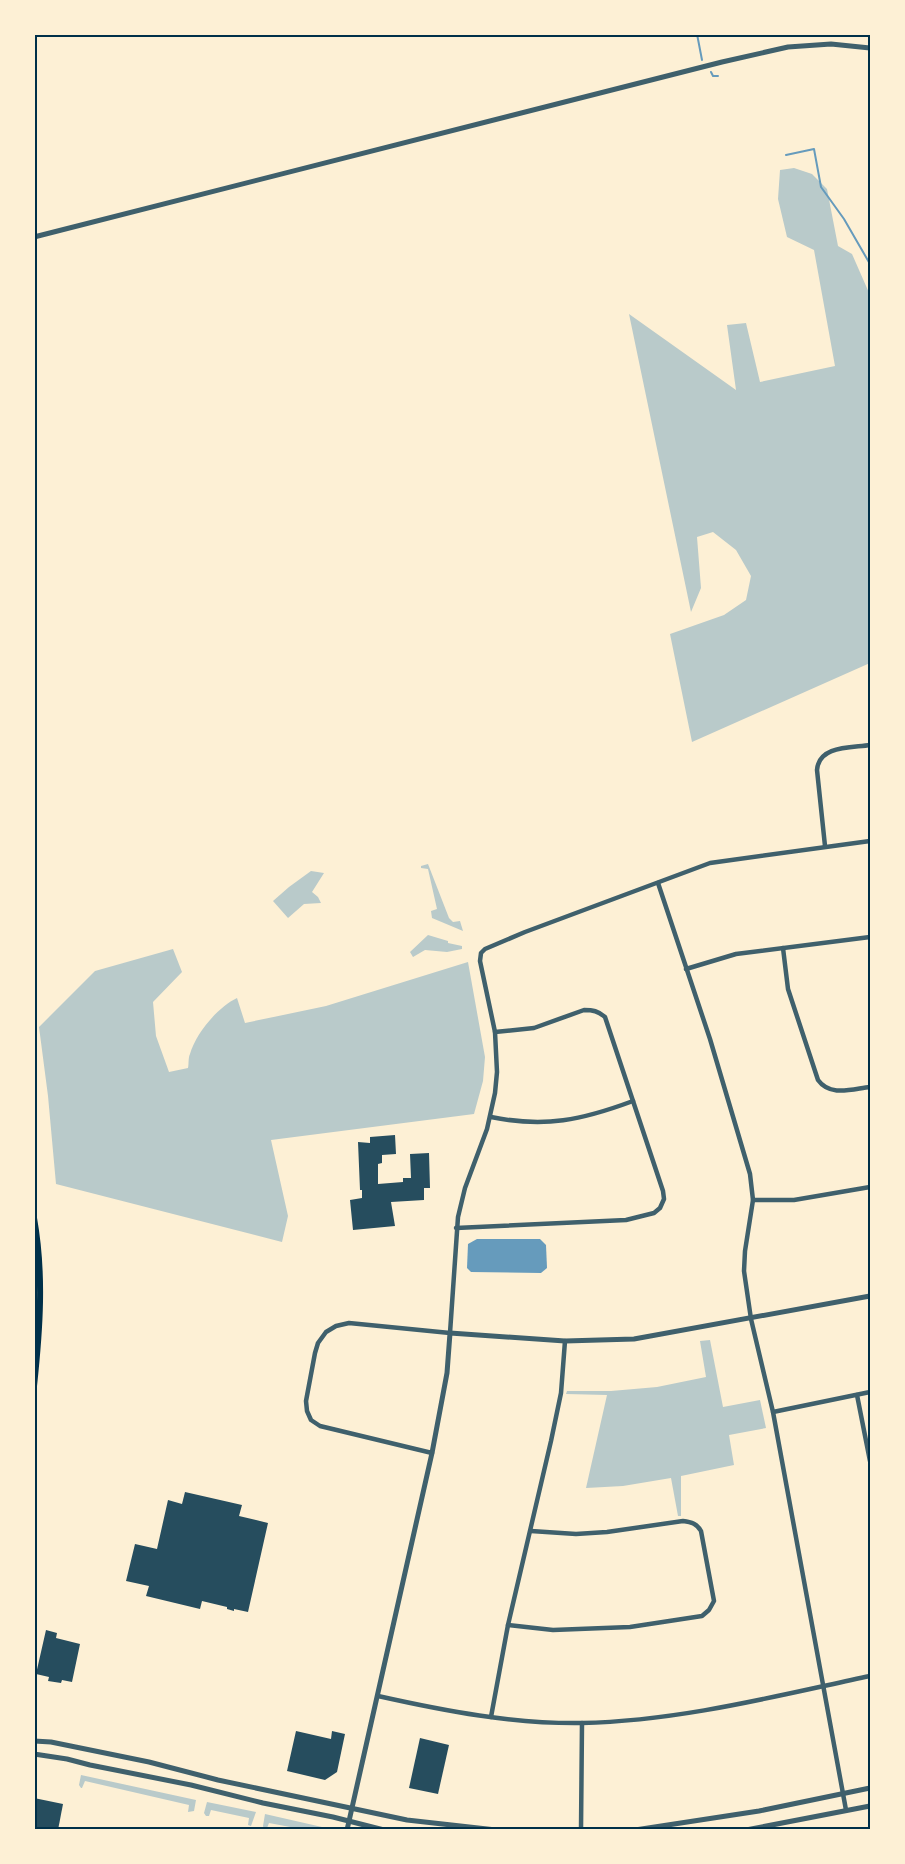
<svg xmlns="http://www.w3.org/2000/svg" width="905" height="1864" font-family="Jost,sans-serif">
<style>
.green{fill:#b9caca}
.water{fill:#669bbc}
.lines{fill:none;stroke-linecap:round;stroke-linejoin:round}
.stream{stroke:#669bbc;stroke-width:2}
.building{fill:#264d5e}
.minor{stroke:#3f606c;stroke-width:4.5}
.tertiary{stroke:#3f606c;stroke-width:5}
.secondary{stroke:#003049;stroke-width:6}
.neatline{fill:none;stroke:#003049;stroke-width:2}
</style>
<rect width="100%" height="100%" fill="#fdf0d5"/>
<!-- green -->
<g class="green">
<path d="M 794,168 L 812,174 L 827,189 L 838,246 L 852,254 L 870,295 L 870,376 L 869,381 L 870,381 L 870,663 L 692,742 L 670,634 L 724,615 L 746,600 L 751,576 L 736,550 L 713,532 L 697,537 L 701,588 L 691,612 L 629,314 L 736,390 L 727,325 L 746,323 L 760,382 L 835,366 L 814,250 L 787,237 L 778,199 L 780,170 Z"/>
<path d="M 428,864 L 449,918 L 453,922 L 460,921 L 463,931 L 432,918 L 431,911 L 437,909 L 428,869 L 421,868 L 421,866 Z"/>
<path d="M 311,871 L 324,873 L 312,892 L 318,897 L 321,903 L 304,904 L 288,918 L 273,901 L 289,887 Z"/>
<path d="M 428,935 L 448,941 L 448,943 L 462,946 L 462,949 L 447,952 L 425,950 L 413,957 L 410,952 Z"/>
<path d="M 173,949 L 182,972 L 153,1002 L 156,1036 L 169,1072 L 188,1068 C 189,1064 188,1058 190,1054 C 196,1033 218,1007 237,998 L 245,1023 L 326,1006 L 468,962 L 485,1057 L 483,1081 L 474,1114 L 271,1140 L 288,1216 L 282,1242 L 56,1184 L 48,1096 L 39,1027 L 95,971 Z"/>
<path d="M 710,1340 L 723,1407 L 760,1400 L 766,1428 L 729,1435 L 734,1465 L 681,1476 L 681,1516 L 678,1516 L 671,1478 L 623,1486 L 586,1488 L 607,1395 L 566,1394 L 567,1391 L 611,1391 L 657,1387 L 706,1377 L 700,1341 Z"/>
<path d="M 81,1775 L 196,1800 L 194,1811 L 188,1812 L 189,1805 L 85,1781 L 82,1788 L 81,1788 L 79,1785 Z"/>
<path d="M 207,1802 L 256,1812 L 251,1826 L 248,1825 L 249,1818 L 211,1810 L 209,1816 L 206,1816 L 204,1813 Z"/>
<path d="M 265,1814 L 322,1827 L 329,1829 L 301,1829 L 269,1823 L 267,1828 L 264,1829 L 263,1826 Z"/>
</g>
<!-- water -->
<path class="water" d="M 477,1239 L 540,1239 L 546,1245 L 547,1268 L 541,1273 L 471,1272 L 467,1268 L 468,1244 Z"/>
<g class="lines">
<!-- stream -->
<g class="stream">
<path d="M 697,34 L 702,60"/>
<path d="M 711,72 L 713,76 L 718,76"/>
<path d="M 786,155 L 814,149 L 821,187 L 844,219 L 870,264"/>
</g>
</g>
<!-- building -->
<g class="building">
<path d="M 395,1135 L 396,1154 L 382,1155 L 382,1163 L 378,1164 L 378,1184 L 403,1182 L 403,1178 L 411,1178 L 410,1154 L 429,1153 L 430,1188 L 424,1188 L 424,1200 L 391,1202 L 395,1226 L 353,1230 L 350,1200 L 362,1198 L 362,1190 L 360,1190 L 358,1142 L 370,1143 L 370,1137 Z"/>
<path d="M 185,1492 L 242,1505 L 239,1516 L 268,1523 L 248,1612 L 234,1609 L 234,1611 L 227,1609 L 227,1607 L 202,1601 L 200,1609 L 146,1596 L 149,1586 L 126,1581 L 135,1544 L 157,1549 L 168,1500 L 182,1504 Z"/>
<path d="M 46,1630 L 57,1633 L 56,1638 L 80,1644 L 72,1682 L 62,1680 L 61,1683 L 48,1681 L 49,1677 L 36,1674 Z"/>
<path d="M 296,1731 L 331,1739 L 332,1731 L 345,1734 L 337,1772 L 325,1780 L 287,1771 Z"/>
<path d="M 420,1738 L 449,1745 L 438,1794 L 409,1788 Z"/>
<path d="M 34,1798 L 63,1804 L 58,1830 L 34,1827 Z"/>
</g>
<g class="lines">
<!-- minor -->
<g class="minor">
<path d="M 825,846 L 817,770 C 819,745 852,748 870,745"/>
<path d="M 658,883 L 710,1039 L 750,1174 L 753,1200 L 745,1251 L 744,1271 L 751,1319 L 773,1412 L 846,1810"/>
<path d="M 783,948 L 788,989 L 818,1080 C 830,1097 852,1089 870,1087"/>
<path d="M 686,969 L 736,954 L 870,937"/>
<path d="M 491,1117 C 545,1128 582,1120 633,1101"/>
<path d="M 753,1200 L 794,1200 L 870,1187"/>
<path d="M 456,1228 L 626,1220 L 654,1213 L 660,1208 L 664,1199 L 663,1191 L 605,1017 C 598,1011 593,1010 584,1010 L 534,1028 L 495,1032"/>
<path d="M 857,1395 L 870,1461"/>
<path d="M 773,1412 L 870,1392"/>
<path d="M 432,1453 L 320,1426 L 311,1420 L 307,1411 L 306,1401 L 315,1353 L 318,1343 L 326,1332 L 336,1326 L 349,1323 L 450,1333 L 458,1217 L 465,1188 L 487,1129 L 495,1093 L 497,1072 L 495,1032 L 480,961 L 481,953 L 485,949 L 525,932 L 710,863 L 870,841"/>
<path d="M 508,1625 L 553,1630 L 630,1627 L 702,1616 L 709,1610 L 714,1601 L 701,1531 C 697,1524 692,1522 683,1521 L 607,1532 L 576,1534 L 531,1531"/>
<path d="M 378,1696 C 445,1711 513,1724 582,1723 C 679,1721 776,1696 870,1676"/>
<path d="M 491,1717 L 508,1625 L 551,1441 L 561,1393 L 565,1341"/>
<path d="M 581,1830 L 582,1723"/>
</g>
<!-- tertiary -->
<g class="tertiary">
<path d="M 34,237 L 722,62 L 788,47 L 831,44 L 870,48"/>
<path d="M 34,1741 L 51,1742 L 149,1762 L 218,1780 L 407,1820 L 496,1830"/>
<path d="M 34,1754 L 67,1759 L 90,1765 L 191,1785 L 263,1803 L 333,1817 L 384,1830"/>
<path d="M 347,1830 L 432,1453 L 447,1373 L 450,1333 L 565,1341 L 634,1339 L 870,1296"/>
<path d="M 635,1830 L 759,1811 L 870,1788"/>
<path d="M 746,1830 L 870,1806"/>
</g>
<!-- secondary -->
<path class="secondary" d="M 34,1218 C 44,1274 40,1330 34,1386"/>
</g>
<!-- border -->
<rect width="905" height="1864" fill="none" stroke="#fdf0d5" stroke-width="72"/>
<rect x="36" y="36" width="833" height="1792" class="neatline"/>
</svg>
